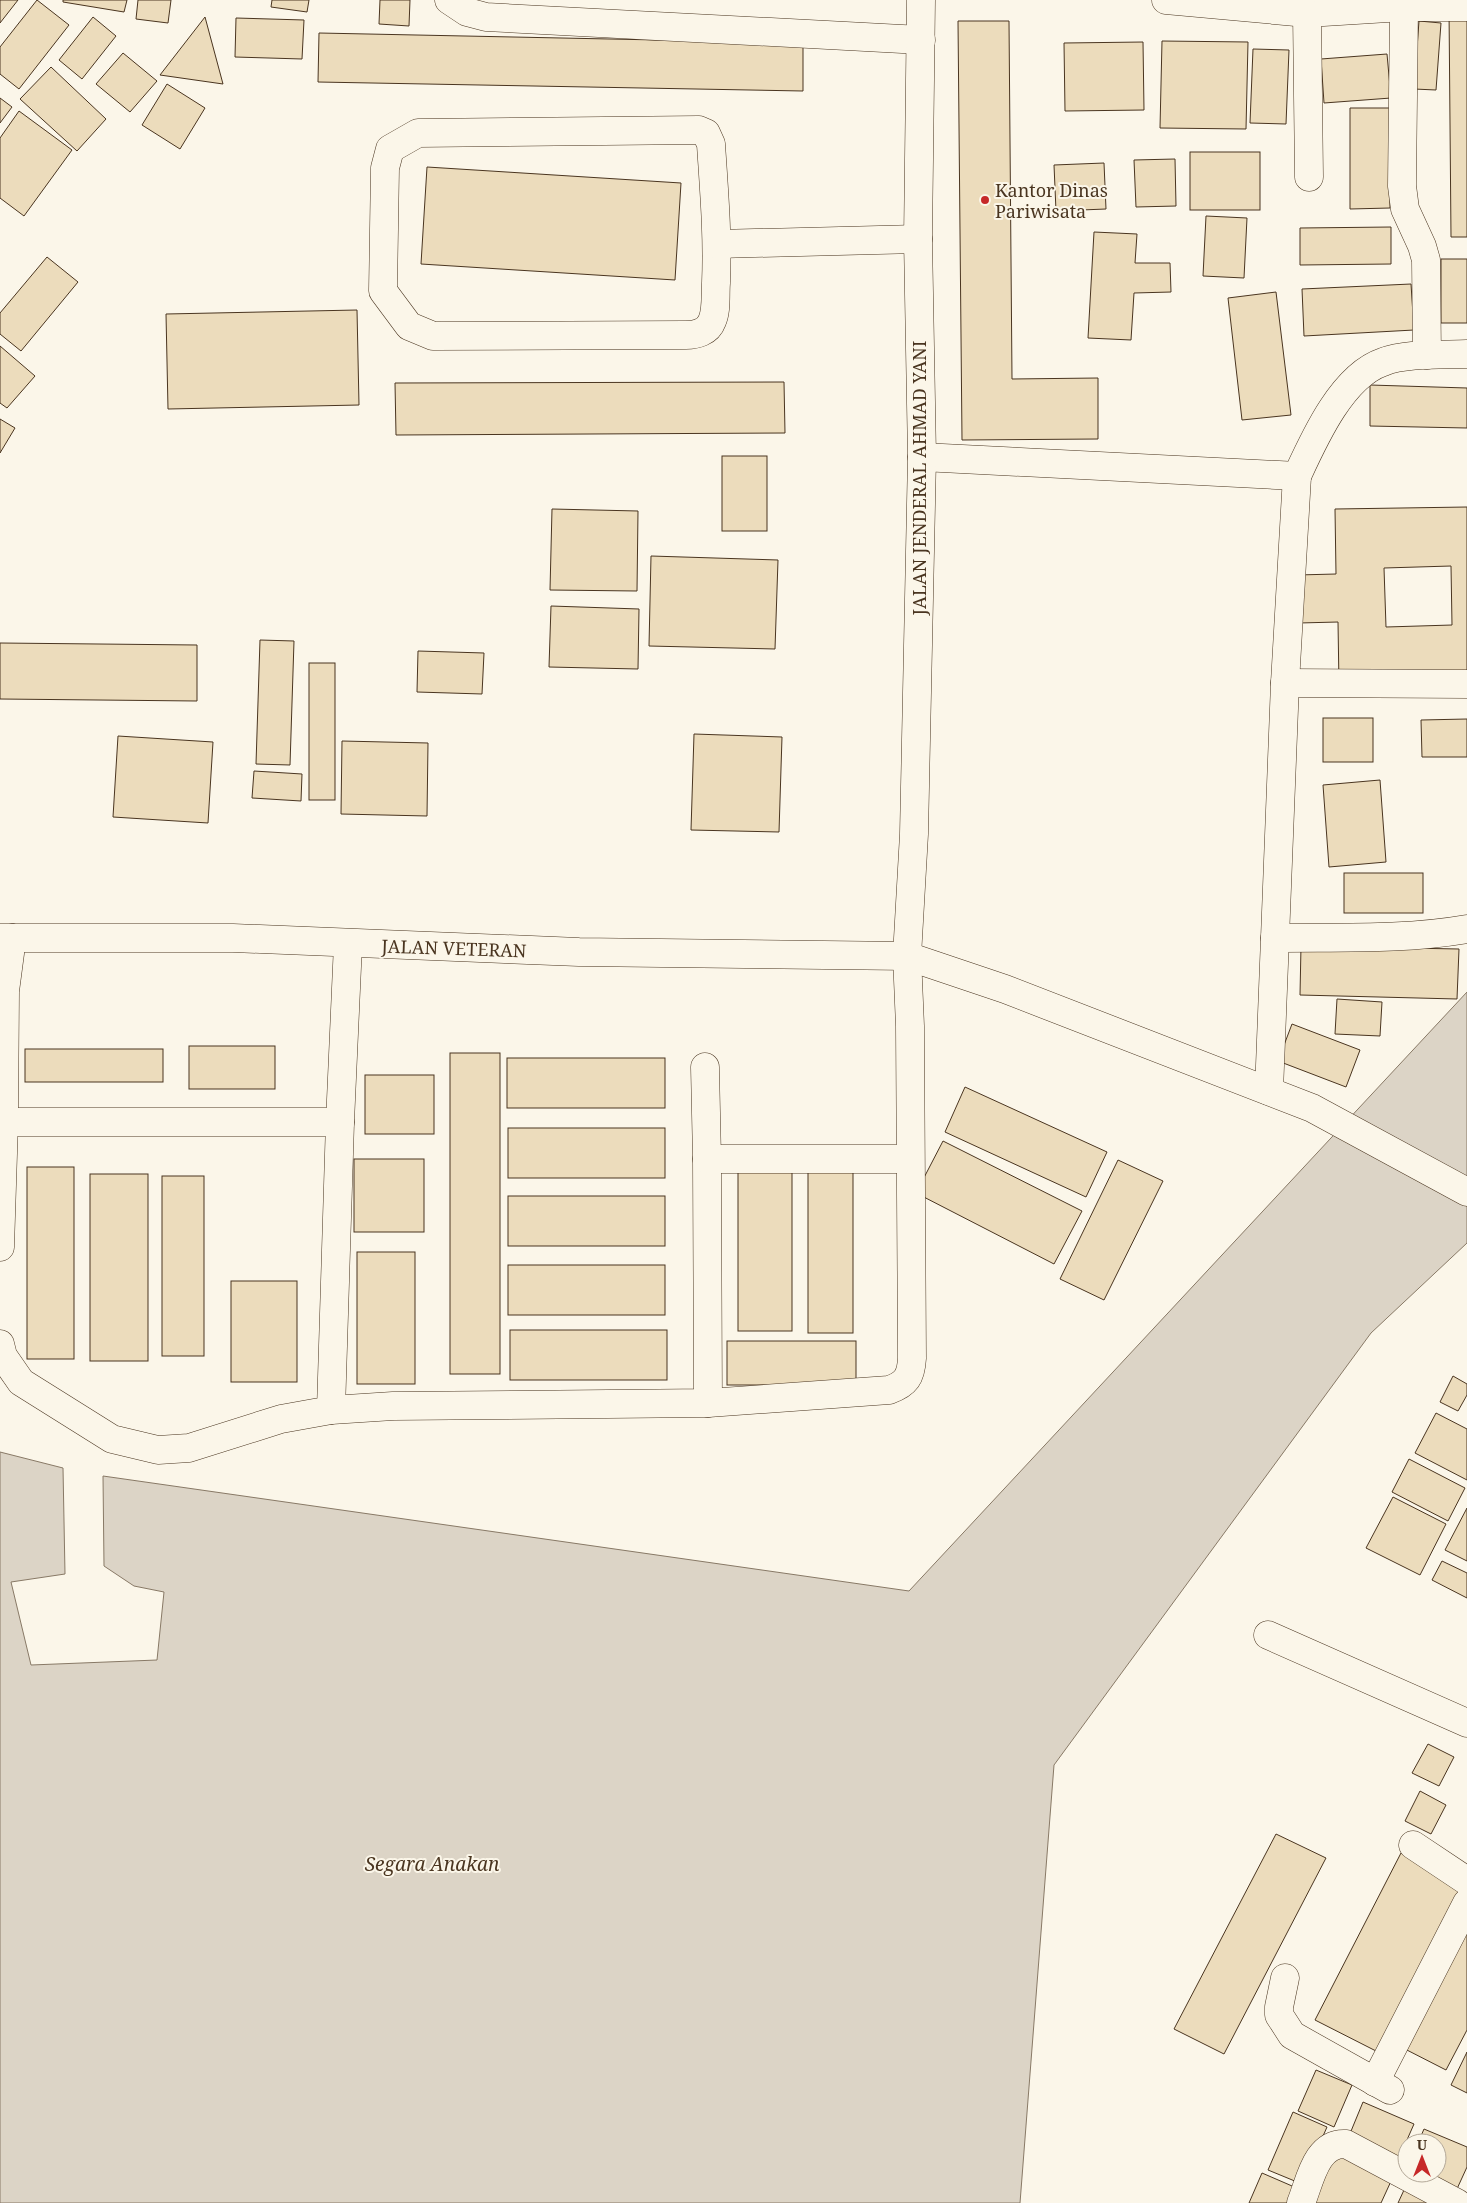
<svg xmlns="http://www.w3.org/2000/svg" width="1467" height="2203" font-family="'Noto Serif',serif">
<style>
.water{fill:#dcd4c6;stroke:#887966}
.building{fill:#ecdcbc;stroke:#4a3520;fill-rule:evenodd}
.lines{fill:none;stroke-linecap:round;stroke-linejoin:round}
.minor-casing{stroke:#4a3520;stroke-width:29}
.major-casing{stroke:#4a3520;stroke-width:29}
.minor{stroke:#fbf6e9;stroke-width:28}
.major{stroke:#fbf6e9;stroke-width:28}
.poi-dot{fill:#c62828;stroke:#fbf6e9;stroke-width:2}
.labels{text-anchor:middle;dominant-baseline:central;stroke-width:4;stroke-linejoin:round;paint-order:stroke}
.poi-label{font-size:18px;fill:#4a3520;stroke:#fbf6e9;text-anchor:start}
.street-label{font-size:18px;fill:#4a3520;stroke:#fbf6e9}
.water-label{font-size:19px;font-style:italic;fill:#4a3520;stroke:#fbf6e9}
</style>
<rect width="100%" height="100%" fill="#fbf6e9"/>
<!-- water -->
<path class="water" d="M 1467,992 L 1467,1243 L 1371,1333 L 1054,1765 L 1020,2203 L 0,2203 L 0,1452 L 63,1468 L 65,1574 L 11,1582 L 31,1665 L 157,1660 L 164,1592 L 134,1586 L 104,1566 L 103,1476 L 909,1591 Z"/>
<!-- building -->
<g class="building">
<path d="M 0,0 L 18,0 L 0,23 Z"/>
<path d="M 37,0 L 69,25 L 19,89 L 0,74 L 0,47 Z"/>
<path d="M 63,0 L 127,0 L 124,12 L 63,2 Z"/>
<path d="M 138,0 L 171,0 L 168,23 L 136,19 Z"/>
<path d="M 272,0 L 309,0 L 307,12 L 271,7 Z"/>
<path d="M 380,0 L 410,0 L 409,26 L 379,24 Z"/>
<path d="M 1449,9 L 1467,9 L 1467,237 L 1451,237 Z"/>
<path d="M 93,17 L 116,36 L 82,79 L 59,60 Z"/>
<path d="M 205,17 L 223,84 L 160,75 Z"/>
<path d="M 236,18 L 304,20 L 302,59 L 235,57 Z"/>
<path d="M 958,21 L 1009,21 L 1012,379 L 1098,378 L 1098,439 L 962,440 Z"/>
<path d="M 1419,21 L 1441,23 L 1436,90 L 1414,89 Z"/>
<path d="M 319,33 L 803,43 L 803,91 L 318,82 Z"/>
<path d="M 1162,41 L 1248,42 L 1246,129 L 1160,128 Z"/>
<path d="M 1143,42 L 1144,110 L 1065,111 L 1064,43 Z"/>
<path d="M 1253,49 L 1289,50 L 1286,124 L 1250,123 Z"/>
<path d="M 123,53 L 157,81 L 130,112 L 96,84 Z"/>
<path d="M 1387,54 L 1391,98 L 1324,103 L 1321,59 Z"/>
<path d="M 51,67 L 106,119 L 77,151 L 20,99 Z"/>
<path d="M 167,84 L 205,108 L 180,149 L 142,125 Z"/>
<path d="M 0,98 L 12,107 L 0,123 Z"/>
<path d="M 1350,108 L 1390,108 L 1390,208 L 1350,209 Z"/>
<path d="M 19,111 L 72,150 L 24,216 L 0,198 L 0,138 Z"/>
<rect x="1190" y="152" width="70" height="58"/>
<path d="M 1175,159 L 1176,206 L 1136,207 L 1134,160 Z"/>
<path d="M 1104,163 L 1106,209 L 1056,211 L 1054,165 Z"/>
<path d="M 427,167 L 681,183 L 675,280 L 421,264 Z"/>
<path d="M 1206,216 L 1247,218 L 1244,278 L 1203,276 Z"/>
<path d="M 1391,227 L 1391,264 L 1300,265 L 1300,228 Z"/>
<path d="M 1094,232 L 1137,234 L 1135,263 L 1170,263 L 1171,292 L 1134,293 L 1131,340 L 1088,338 Z"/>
<path d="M 47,257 L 78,282 L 21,351 L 0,334 L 0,313 Z"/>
<rect x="1441" y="259" width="26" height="64"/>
<path d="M 1411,284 L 1414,330 L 1304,336 L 1302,289 Z"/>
<path d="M 1276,292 L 1291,415 L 1242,420 L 1228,298 Z"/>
<path d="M 357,310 L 359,405 L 168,409 L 166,314 Z"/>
<path d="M 0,346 L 35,376 L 7,408 L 0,403 Z"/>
<path d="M 784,382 L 785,433 L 396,435 L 395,383 Z"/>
<path d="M 1370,385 L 1467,388 L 1467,428 L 1370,426 Z"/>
<path d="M 0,419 L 15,428 L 0,453 Z"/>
<rect x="722" y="456" width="45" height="75"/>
<path d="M 1467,507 L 1467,683 L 1339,686 L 1338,622 L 1299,623 L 1297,575 L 1336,574 L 1335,509 ZM 1451,566 L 1452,625 L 1386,627 L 1384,568 Z"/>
<path d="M 552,509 L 638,511 L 637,591 L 550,590 Z"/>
<path d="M 651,556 L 778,560 L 775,649 L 649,646 Z"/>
<path d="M 551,606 L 639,609 L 638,669 L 549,667 Z"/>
<path d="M 260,640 L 294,641 L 290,765 L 256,764 Z"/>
<path d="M 0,643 L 197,645 L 197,701 L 0,699 Z"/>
<path d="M 418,651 L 484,653 L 482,694 L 417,692 Z"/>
<rect x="309" y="663" width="26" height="137"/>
<rect x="1323" y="718" width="50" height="44"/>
<path d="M 1467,719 L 1467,757 L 1422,757 L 1421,720 Z"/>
<path d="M 694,734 L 782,737 L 779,832 L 691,830 Z"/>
<path d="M 118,736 L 213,742 L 208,823 L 113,817 Z"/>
<path d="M 342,741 L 428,743 L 427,816 L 341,814 Z"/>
<path d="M 254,771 L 302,774 L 301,801 L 252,798 Z"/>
<path d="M 1380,780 L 1386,862 L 1329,867 L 1323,785 Z"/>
<rect x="1344" y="873" width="79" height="40"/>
<path d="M 1301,946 L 1459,949 L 1457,999 L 1300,995 Z"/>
<path d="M 1337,999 L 1382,1002 L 1380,1036 L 1335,1034 Z"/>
<path d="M 1292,1024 L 1360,1050 L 1346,1087 L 1278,1061 Z"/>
<rect x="189" y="1046" width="86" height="43"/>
<rect x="25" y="1049" width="138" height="33"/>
<rect x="450" y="1053" width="50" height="321"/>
<rect x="507" y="1058" width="158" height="50"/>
<rect x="365" y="1075" width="69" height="59"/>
<path d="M 965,1087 L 1107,1152 L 1086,1197 L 945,1132 Z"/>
<rect x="508" y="1128" width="157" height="50"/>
<path d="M 943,1141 L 1082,1211 L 1054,1264 L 916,1193 Z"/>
<rect x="354" y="1159" width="70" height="73"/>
<path d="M 1118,1160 L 1163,1181 L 1104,1300 L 1060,1279 Z"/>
<rect x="738" y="1166" width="54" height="165"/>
<rect x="27" y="1167" width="47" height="192"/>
<rect x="808" y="1168" width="45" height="165"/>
<rect x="90" y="1174" width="58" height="187"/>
<rect x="162" y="1176" width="42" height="180"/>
<rect x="508" y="1196" width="157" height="50"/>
<rect x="357" y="1252" width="58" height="132"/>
<rect x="508" y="1265" width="157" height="50"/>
<rect x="231" y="1281" width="66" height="101"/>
<rect x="510" y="1330" width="157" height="50"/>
<rect x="727" y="1341" width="129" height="44"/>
<path d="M 1453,1376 L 1467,1384 L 1467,1395 L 1458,1411 L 1440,1402 Z"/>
<path d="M 1436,1413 L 1467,1429 L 1467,1480 L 1415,1453 Z"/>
<path d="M 1409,1459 L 1465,1488 L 1448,1521 L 1392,1492 Z"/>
<path d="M 1393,1497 L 1446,1524 L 1420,1575 L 1366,1548 Z"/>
<path d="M 1467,1508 L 1467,1561 L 1445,1550 Z"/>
<path d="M 1442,1561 L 1467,1573 L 1467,1598 L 1432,1580 Z"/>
<path d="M 1428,1744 L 1454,1757 L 1439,1786 L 1412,1773 Z"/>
<path d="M 1420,1791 L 1446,1805 L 1431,1834 L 1405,1821 Z"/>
<path d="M 1276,1834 L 1326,1858 L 1224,2054 L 1174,2029 Z"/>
<path d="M 1401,1853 L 1462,1884 L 1376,2051 L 1315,2020 Z"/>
<path d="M 1467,1920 L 1467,2030 L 1446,2070 L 1401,2047 Z"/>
<path d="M 1467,2052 L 1467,2093 L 1451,2085 Z"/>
<path d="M 1316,2070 L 1352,2085 L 1334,2127 L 1298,2111 Z"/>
<path d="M 1363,2102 L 1414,2124 L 1399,2158 L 1349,2136 Z"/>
<path d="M 1293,2112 L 1327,2127 L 1302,2184 L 1268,2170 Z"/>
<path d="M 1424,2129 L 1467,2147 L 1467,2167 L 1456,2191 L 1414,2173 L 1437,2173 L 1437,2143 L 1418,2143 Z"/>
<path d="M 1331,2152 L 1392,2179 L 1381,2203 L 1309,2203 Z"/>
<path d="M 1262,2173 L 1299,2189 L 1293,2203 L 1249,2203 Z"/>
<path d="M 1404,2190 L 1434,2203 L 1398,2203 Z"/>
</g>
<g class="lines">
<!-- minor casing -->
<g class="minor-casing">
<g id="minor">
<path d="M 449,0 L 467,12 L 486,17 L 921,40"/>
<path d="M 1166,0 L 1307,13 L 1404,7 L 1467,7"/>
<path d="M 1404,7 L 1402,186 L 1405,209 L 1422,246 L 1426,260 L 1427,355"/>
<path d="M 1307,13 L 1309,177"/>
<path d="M 699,130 L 706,133 L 711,144 C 714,190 718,236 716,283 C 715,295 717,310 712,321 C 708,332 696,335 686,335 L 433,336 L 409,326 L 383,291 L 385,168 L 390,149 L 418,133 Z"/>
<path d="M 717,244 L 918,239"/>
<path d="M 922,457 L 1297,476 C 1314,439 1342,376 1383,362 C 1405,353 1443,355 1467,354"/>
<path d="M 1285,683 L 1467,684"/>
<path d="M 1275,938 C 1339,937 1404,940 1467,929"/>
<path d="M 705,1067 L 707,1159 L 708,1403"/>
<path d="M 1269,1091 L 1285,683 L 1297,476"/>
<path d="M 0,1122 L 340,1122 L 331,1410 L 281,1419 L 189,1448 L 158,1450 L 112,1439 L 21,1382 L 3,1356 L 0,1344"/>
<path d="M 340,1122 L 348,944"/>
<path d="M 707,1159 L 910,1159"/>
<path d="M 0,1247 L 4,1122 L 5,991 L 12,938"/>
<path d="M 331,1410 L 393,1406 L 708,1403 L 889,1390 C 906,1384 911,1377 912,1358 L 910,1026 L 907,956"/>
<path d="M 1268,1635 L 1467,1723"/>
<path d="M 1413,1845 L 1467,1881"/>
<path d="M 1285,1978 L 1279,2007 L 1279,2015 L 1292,2035 L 1390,2090"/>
<path d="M 1375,2082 L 1467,1903"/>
<path d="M 1301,2203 C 1310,2181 1316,2142 1346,2144 L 1457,2203"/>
</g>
</g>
<!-- major casing -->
<g class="major-casing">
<g id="major">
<path d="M 0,938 L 233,938 L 579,952 L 907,956 L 1005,989 L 1312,1108 L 1467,1192"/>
<path d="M 907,956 L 914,834 L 922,457 L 918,239 L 921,0"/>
</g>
</g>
<!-- minor -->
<use href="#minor" class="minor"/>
<!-- major -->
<use href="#major" class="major"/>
</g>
<!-- markers -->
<circle class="poi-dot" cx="985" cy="200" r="5"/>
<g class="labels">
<!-- poi labels -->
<g class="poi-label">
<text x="995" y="190">Kantor Dinas<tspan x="995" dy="21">Pariwisata</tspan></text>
</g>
<!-- street labels -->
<g class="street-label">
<text transform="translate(919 478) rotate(-90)">JALAN JENDERAL AHMAD YANI</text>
<text transform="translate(454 948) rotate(2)">JALAN VETERAN</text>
</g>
<!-- water labels -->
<g class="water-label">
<text x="432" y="1864">Segara Anakan</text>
</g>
</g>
<!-- north arrow -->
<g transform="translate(1422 2158)"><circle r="24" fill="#fbf6e9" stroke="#b4a999"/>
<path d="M0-4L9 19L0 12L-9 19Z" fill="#c62828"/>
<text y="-8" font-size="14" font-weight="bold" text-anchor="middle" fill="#4a3520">U</text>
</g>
</svg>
